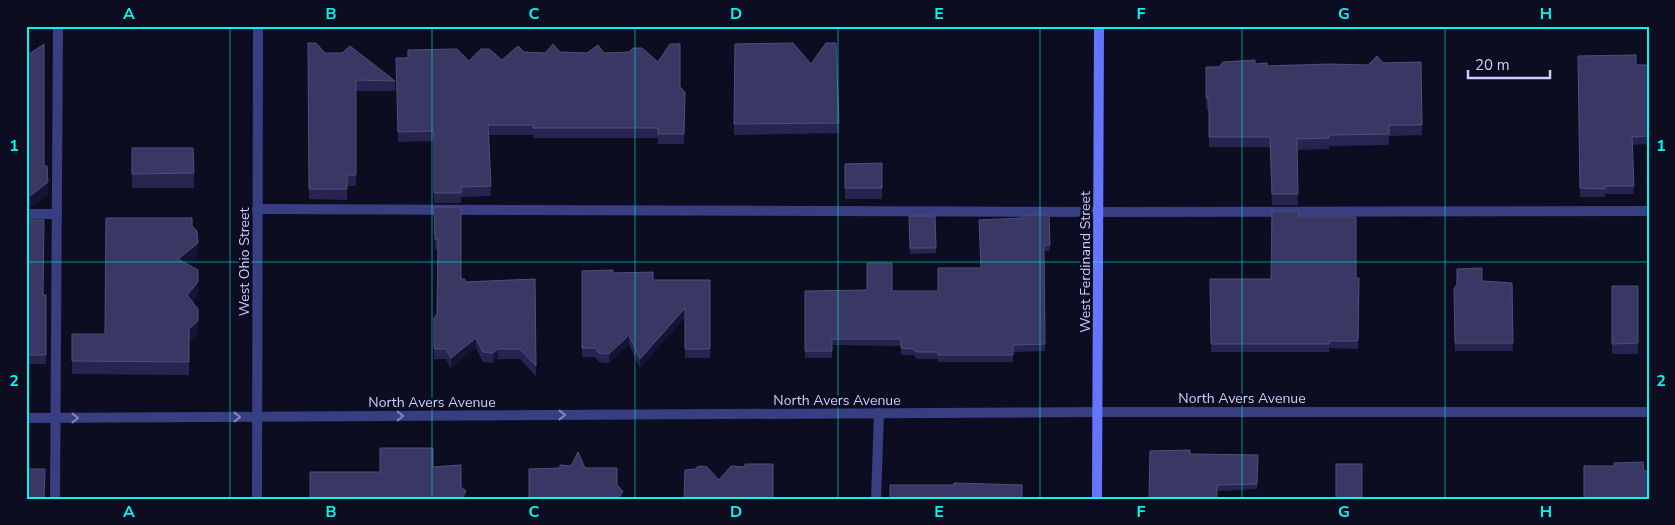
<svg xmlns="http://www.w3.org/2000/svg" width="1675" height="525" font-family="'Nunito Sans',sans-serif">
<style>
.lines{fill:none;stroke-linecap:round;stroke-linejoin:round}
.lane{stroke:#373e82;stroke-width:10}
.street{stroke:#373e82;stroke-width:10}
.secondary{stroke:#6476ff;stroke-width:10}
.wall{fill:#272550}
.shaded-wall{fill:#151435}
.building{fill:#393763;stroke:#504f7b}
.oneway{stroke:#8286c0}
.grid{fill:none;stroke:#00f8ee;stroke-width:1;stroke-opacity:0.55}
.labels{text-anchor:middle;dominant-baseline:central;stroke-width:5;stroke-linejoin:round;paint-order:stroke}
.street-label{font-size:14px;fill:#cdceff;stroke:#0d0d21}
.neatline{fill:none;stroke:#00f8ee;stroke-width:2}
.grid-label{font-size:16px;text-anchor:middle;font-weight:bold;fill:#00f8ee}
</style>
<rect width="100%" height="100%" fill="#0d0d21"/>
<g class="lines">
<!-- lane -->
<g class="lane">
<path d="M 257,209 L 1099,212 L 1649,211"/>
<path d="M 26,214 L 57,214"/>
<path d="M 55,499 L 58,26"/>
<path d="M 876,499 L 879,413"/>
</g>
<!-- street -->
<g class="street">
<path d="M 26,418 L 1098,412 L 1649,412"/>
<path d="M 257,499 L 258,26"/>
</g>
<!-- secondary -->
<path class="secondary" d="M 1097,499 L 1099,26"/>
</g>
<!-- wall -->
<g class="wall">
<path d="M 308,43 L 325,53 L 395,81 L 395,91 L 356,91 L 356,186 L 347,186 L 347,200 L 309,199 Z"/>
<path d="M 735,44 L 839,123 L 839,133 L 734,135 Z"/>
<path d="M 524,52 L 545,53 L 560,52 L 604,53 L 680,87 L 685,92 L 684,144 L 658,144 L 658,138 L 533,138 L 533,135 L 489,135 L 491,196 L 461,197 L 461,203 L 434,203 L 434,141 L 398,142 L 396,58 L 469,61 L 502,60 Z"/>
<path d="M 26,54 L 44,166 L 48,194 L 30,207 L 26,208 Z"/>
<path d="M 1578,56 L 1636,65 L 1649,65 L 1649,144 L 1632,145 L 1634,194 L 1605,194 L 1605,197 L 1580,197 Z"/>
<path d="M 1421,62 L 1422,135 L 1389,136 L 1389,145 L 1329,146 L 1329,149 L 1297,150 L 1298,205 L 1272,205 L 1270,147 L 1209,147 L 1209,111 L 1206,108 L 1206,67 L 1255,64 L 1267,66 L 1368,65 L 1383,63 Z"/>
<path d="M 132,148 L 194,173 L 194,188 L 132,188 Z"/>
<path d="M 882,163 L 882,199 L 845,199 L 845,164 Z"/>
<path d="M 434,207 L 461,279 L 465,282 L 535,279 L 536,376 L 520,359 L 498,359 L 493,363 L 483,362 L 476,348 L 451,368 L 446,359 L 434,359 L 434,318 L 437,314 L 438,249 L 435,250 Z"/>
<path d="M 1049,215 L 1050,251 L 1044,251 L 1045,351 L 1013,352 L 1013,362 L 938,362 L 938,359 L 917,359 L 913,355 L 901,355 L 901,346 L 832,345 L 832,358 L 805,358 L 805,291 L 938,291 L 981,268 L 1022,218 Z"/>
<path d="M 909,216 L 935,216 L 936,253 L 910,254 Z"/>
<path d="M 1299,217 L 1356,278 L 1359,278 L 1358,349 L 1329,348 L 1329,352 L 1211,352 L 1210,279 L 1271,279 Z"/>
<path d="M 26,220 L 43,295 L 46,295 L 46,364 L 26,364 Z"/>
<path d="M 192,226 L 198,256 L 188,264 L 198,283 L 198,295 L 192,302 L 198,335 L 189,342 L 189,375 L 72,374 L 72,334 L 105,334 Z"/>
<path d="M 582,271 L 613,273 L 653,280 L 710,280 L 710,358 L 685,358 L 685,317 L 640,368 L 629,344 L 609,363 L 599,362 L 595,357 L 582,357 Z"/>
<path d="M 1482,281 L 1512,283 L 1513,351 L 1455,351 L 1454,289 Z"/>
<rect x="1612" y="286" width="26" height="68"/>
<path d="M 1190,454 L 1258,455 L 1257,489 L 1217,491 Z"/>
</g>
<!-- shaded-wall -->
<g class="shaded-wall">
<path d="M 48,182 L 48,194 L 30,207 L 30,196 Z"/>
<path d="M 198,243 L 198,256 L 178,272 L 178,259 Z"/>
<path d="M 198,270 L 198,295 L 187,308 L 187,295 Z"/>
<path d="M 685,308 L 685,317 L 640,368 L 640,359 Z"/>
<path d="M 198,309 L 198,335 L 189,342 L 189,329 Z"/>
<path d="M 629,335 L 629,344 L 609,363 L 609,354 Z"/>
<path d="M 476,338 L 476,348 L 451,368 L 451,358 Z"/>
<path d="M 498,349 L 498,359 L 493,363 L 493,353 Z"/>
<path d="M 466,491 L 466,499 L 462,499 Z"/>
<path d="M 623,491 L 623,499 L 618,499 Z"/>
</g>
<!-- building -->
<g class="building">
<path d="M 308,43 L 316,43 L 325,53 L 342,53 L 350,46 L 395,81 L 356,80 L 356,175 L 347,175 L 347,189 L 309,189 Z"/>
<path d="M 793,43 L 811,64 L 826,43 L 836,43 L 839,123 L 734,124 L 735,44 Z"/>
<path d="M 44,44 L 44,166 L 47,166 L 48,182 L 30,196 L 26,196 L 26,54 L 29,54 Z"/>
<path d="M 553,44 L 560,52 L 587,53 L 598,45 L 604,53 L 629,52 L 633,48 L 642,48 L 658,62 L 670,44 L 680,44 L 680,87 L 685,92 L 684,134 L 658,134 L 658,128 L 533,128 L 533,125 L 488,125 L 491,186 L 461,187 L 461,193 L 434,193 L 434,131 L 398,132 L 396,58 L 408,58 L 408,50 L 457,49 L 469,61 L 481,49 L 489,49 L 502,60 L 518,46 L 524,52 L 545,53 Z"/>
<path d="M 1636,55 L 1636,65 L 1649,65 L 1649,136 L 1632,137 L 1634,186 L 1605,186 L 1605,189 L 1580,188 L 1578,56 Z"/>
<path d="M 1377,56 L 1383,63 L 1421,62 L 1422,125 L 1389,125 L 1389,134 L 1329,135 L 1329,138 L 1297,139 L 1298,194 L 1272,194 L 1270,137 L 1209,137 L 1209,101 L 1206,97 L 1206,67 L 1219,67 L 1223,62 L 1255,60 L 1255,64 L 1267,63 L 1267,66 L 1329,64 L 1368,65 Z"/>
<path d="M 132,148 L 193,148 L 194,173 L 132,174 Z"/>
<path d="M 882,163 L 882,188 L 845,188 L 845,164 Z"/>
<path d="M 434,207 L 461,207 L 461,279 L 465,279 L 465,282 L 535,279 L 536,366 L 520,349 L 498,349 L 493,353 L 483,352 L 476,338 L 451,358 L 446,349 L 434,349 L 434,318 L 437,314 L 438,239 L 435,240 Z"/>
<path d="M 1272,211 L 1299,211 L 1299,217 L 1356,217 L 1356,278 L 1359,278 L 1358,341 L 1329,341 L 1329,344 L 1211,344 L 1210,279 L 1271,279 Z"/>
<path d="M 1022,215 L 1049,215 L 1050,245 L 1044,245 L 1045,344 L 1013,345 L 1013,355 L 938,355 L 938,352 L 917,352 L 913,349 L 901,348 L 901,339 L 832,339 L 832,351 L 805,351 L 805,291 L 867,290 L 867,263 L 892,263 L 892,291 L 938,291 L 938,268 L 981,268 L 979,220 L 1022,218 Z"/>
<path d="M 909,216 L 935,216 L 936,248 L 910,248 Z"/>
<path d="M 106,218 L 192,218 L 192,226 L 197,231 L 198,243 L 178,259 L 198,270 L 198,282 L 187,295 L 198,309 L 198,321 L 189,329 L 189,362 L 72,361 L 72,334 L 105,334 Z"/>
<path d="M 26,220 L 44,220 L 43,295 L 46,295 L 46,355 L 26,355 Z"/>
<path d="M 1482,268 L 1482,281 L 1512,283 L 1513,343 L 1455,343 L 1454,289 L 1457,284 L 1457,269 Z"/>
<path d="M 613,270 L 613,273 L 653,272 L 653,280 L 710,280 L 710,349 L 685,349 L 685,308 L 640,359 L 629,335 L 609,354 L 599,353 L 595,348 L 582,348 L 582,271 Z"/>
<path d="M 1612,286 L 1638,286 L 1638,343 L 1612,344 Z"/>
<path d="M 380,448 L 433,448 L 433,467 L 461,465 L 461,487 L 466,491 L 462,499 L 310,499 L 310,472 L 380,472 Z"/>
<path d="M 1190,450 L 1190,454 L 1258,455 L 1257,484 L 1217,485 L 1217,499 L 1149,499 L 1150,451 Z"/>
<path d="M 578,452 L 585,468 L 617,468 L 617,485 L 623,491 L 618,499 L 529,499 L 529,469 L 560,468 L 560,465 L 571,466 Z"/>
<path d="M 1643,462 L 1644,471 L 1649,471 L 1649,499 L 1584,499 L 1584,466 L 1614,466 L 1614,463 Z"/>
<path d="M 745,464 L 773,464 L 773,499 L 684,499 L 685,470 L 695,469 L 699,466 L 707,467 L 719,480 L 731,466 L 745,467 Z"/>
<rect x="1336" y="464" width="26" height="35"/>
<path d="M 26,469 L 45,469 L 44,499 L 26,499 Z"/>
<path d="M 954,483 L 1022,485 L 1022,499 L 890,499 L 890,485 L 954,485 Z"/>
</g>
<!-- one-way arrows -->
<defs><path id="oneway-chevron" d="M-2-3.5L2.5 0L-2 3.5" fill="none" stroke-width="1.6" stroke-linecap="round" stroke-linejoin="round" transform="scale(1.25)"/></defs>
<g class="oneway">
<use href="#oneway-chevron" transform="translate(562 415)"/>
<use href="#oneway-chevron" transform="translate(400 416)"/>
<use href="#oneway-chevron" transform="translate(237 417)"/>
<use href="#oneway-chevron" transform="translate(75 418)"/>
</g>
<!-- grid -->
<path class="grid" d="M 230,26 L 230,499M 432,26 L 432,499M 635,26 L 635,499M 838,26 L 838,499M 1040,26 L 1040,499M 1242,26 L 1242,499M 1445,26 L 1445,499M 26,262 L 1649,262"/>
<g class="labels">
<!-- street labels -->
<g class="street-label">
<text transform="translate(244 262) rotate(-90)">West Ohio Street</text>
<text transform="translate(1085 262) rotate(-90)">West Ferdinand Street</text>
<text x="1242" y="398">North Avers Avenue</text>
<text x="837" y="400">North Avers Avenue</text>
<text x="432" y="402">North Avers Avenue</text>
</g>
</g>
<!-- border -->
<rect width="1675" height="525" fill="none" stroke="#0d0d21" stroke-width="55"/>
<!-- scale -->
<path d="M1468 70v8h82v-8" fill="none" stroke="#cdceff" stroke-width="2.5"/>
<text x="1475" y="70" font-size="15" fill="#cdceff" stroke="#0d0d21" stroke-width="4" paint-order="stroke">20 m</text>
<rect x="28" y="28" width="1620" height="470" class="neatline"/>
<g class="grid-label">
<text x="129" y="19">A</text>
<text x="331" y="19">B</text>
<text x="534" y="19">C</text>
<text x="736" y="19">D</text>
<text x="939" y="19">E</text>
<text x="1141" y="19">F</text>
<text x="1344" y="19">G</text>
<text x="1546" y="19">H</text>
<text x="14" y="151">1</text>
<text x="1661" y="151">1</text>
<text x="14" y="386">2</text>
<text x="1661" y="386">2</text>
<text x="129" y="517">A</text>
<text x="331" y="517">B</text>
<text x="534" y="517">C</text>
<text x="736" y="517">D</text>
<text x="939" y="517">E</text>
<text x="1141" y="517">F</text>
<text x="1344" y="517">G</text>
<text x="1546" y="517">H</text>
</g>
</svg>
